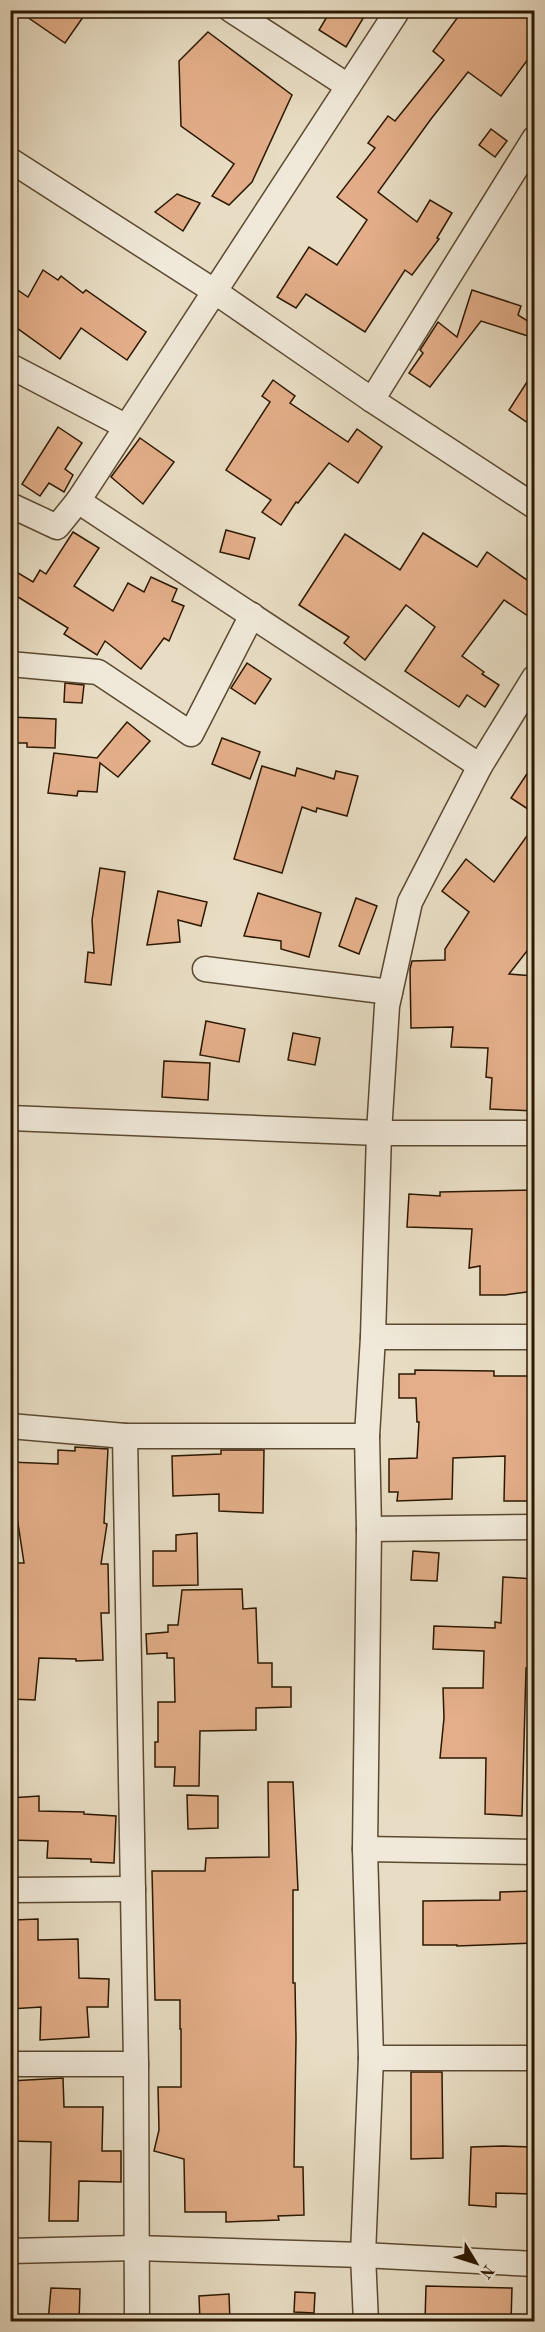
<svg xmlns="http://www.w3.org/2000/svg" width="545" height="2332" font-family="'Old Standard TT',serif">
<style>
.building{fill:#e3ae89;stroke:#2c1800;stroke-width:1.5}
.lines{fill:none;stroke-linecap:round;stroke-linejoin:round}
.minor-casing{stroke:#5b4931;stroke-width:27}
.minor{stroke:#f0e9d9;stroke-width:24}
</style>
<rect width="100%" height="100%" fill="#e8ddc4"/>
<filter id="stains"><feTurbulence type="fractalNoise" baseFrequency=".00333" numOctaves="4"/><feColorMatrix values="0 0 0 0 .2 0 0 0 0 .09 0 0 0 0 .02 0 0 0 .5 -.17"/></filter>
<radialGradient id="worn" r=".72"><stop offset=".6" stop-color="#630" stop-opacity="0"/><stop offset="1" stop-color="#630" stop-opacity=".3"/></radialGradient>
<!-- building -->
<g class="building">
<path d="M 17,10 L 88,10 L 65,43 Z"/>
<path d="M 331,10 L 368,10 L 346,47 L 319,30 Z"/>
<path d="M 463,10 L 534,10 L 534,51 L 501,96 L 468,72 L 431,119 L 378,192 L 417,222 L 430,200 L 452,213 L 437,238 L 439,239 L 412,275 L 405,270 L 365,332 L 306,294 L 296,308 L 277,297 L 309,247 L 337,265 L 367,220 L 337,197 L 375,148 L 368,143 L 388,116 L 395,121 L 444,60 L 433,51 Z"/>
<path d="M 208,32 L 292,95 L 252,182 L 229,205 L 212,196 L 234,164 L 181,126 L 179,61 Z"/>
<path d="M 491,129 L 507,141 L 495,157 L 479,145 Z"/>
<path d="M 177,194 L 200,203 L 183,231 L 155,212 Z"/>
<path d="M 43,270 L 58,280 L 61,276 L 83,293 L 86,290 L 146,332 L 127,360 L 81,328 L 60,359 L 10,323 L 10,285 L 28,297 Z"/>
<path d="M 472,290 L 521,306 L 518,315 L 534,325 L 534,338 L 481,321 L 430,387 L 409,373 L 423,353 L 420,350 L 438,322 L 457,337 Z"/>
<path d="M 534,371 L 534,427 L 509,410 Z"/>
<path d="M 273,380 L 295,396 L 290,403 L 348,442 L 357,429 L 382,447 L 358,483 L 329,463 L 298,503 L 296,502 L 281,525 L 262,512 L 271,500 L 226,470 L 270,402 L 262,396 Z"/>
<path d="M 58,427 L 82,443 L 65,469 L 73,475 L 64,492 L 49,483 L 40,496 L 22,484 Z"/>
<path d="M 140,438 L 174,462 L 143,504 L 111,477 Z"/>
<path d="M 226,530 L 255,538 L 249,559 L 220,552 Z"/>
<path d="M 73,532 L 99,548 L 74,586 L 113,611 L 128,583 L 144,592 L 151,577 L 177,589 L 172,601 L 184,606 L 169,641 L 164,638 L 141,669 L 105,641 L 97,655 L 64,634 L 68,628 L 10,592 L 10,568 L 33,582 L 40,570 L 46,574 Z"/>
<path d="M 423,533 L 477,567 L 487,552 L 534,585 L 534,607 L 528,616 L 504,600 L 462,656 L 484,672 L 482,674 L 499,685 L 485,707 L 467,695 L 459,707 L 405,671 L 435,627 L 406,605 L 365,660 L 344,643 L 349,637 L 299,605 L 345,534 L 400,570 Z"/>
<path d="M 247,663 L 271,679 L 255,704 L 231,688 Z"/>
<path d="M 65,683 L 84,685 L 82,703 L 64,702 Z"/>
<path d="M 10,717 L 56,719 L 55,748 L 27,747 L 27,743 L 10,743 Z"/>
<path d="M 127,722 L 150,741 L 118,777 L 100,763 L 97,792 L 78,791 L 77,796 L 48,793 L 54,753 L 97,758 Z"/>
<path d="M 222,738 L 260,752 L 250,779 L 212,764 Z"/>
<path d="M 534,763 L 534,813 L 511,798 Z"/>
<path d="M 262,766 L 295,776 L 297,768 L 334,779 L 336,771 L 358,776 L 347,816 L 317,808 L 316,812 L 302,807 L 282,873 L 234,859 Z"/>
<path d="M 534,826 L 534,942 L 509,974 L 534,976 L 534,1111 L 490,1109 L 492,1078 L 486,1077 L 488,1048 L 451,1047 L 453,1027 L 411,1028 L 410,969 L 412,961 L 445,960 L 445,949 L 469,912 L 442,891 L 466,859 L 494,882 Z"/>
<path d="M 100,868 L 125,872 L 111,985 L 85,982 L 88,952 L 94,953 L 92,920 Z"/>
<path d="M 158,891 L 207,902 L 201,926 L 178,920 L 180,942 L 147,945 Z"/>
<path d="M 258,893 L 321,913 L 309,957 L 281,949 L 281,941 L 244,936 Z"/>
<path d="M 356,898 L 377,906 L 359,954 L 339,946 Z"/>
<path d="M 206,1021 L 245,1029 L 239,1062 L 200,1055 Z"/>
<path d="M 293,1033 L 320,1038 L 315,1065 L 288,1060 Z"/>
<path d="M 164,1061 L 210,1063 L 208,1100 L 162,1097 Z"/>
<path d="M 534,1190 L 534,1291 L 505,1295 L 480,1295 L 480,1266 L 469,1268 L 472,1229 L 407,1227 L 409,1194 L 440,1196 L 440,1192 Z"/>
<path d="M 415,1370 L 494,1371 L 494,1376 L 534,1376 L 532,1478 L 534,1478 L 534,1485 L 532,1501 L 504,1501 L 505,1456 L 453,1458 L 452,1499 L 397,1501 L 398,1492 L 389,1492 L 389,1459 L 417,1458 L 419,1422 L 417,1422 L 416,1398 L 399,1398 L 399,1374 L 415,1374 Z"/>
<path d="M 75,1447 L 108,1449 L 104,1523 L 107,1524 L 101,1564 L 108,1564 L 109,1613 L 101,1613 L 103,1660 L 76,1661 L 76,1659 L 39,1658 L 35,1700 L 10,1699 L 10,1563 L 24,1563 L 17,1517 L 10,1517 L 10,1462 L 58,1464 L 58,1450 L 75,1451 Z"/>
<path d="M 221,1450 L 264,1450 L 263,1513 L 219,1511 L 219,1494 L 173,1496 L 172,1456 L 221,1454 Z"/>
<path d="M 197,1533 L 198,1585 L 153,1586 L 153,1551 L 176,1551 L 176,1535 Z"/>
<path d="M 413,1551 L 439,1553 L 437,1581 L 411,1580 Z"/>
<path d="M 503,1577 L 534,1579 L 531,1669 L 526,1668 L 522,1816 L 485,1814 L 486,1758 L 440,1758 L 444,1718 L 443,1688 L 483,1688 L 484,1651 L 433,1649 L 434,1626 L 495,1628 L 495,1622 L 501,1623 Z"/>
<path d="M 242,1589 L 243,1609 L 256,1608 L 258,1663 L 272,1663 L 272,1687 L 291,1687 L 291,1707 L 256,1708 L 256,1730 L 200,1731 L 199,1786 L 174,1786 L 175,1767 L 155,1767 L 155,1742 L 158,1742 L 158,1702 L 175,1702 L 174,1658 L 167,1658 L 167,1653 L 147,1654 L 146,1634 L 168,1632 L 168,1625 L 178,1625 L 182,1590 Z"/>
<path d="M 268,1782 L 293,1782 L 298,1890 L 293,1890 L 293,1983 L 295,1983 L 296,2038 L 294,2167 L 303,2167 L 304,2215 L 278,2216 L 279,2220 L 226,2222 L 226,2212 L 185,2212 L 184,2159 L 154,2151 L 159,2130 L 158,2087 L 181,2087 L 181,2029 L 180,2029 L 180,2000 L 155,2000 L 152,1871 L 205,1871 L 206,1858 L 269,1857 Z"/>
<path d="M 187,1795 L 218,1796 L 218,1828 L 188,1829 Z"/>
<path d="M 39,1796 L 39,1811 L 84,1812 L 84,1814 L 116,1816 L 114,1863 L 91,1862 L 91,1859 L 47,1858 L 48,1841 L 10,1840 L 10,1798 Z"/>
<path d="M 532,1891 L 532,1895 L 534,1895 L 534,1943 L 457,1946 L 457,1945 L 423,1945 L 423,1901 L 500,1900 L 500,1892 Z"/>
<path d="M 38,1919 L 38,1940 L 78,1939 L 79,1978 L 109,1979 L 108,2007 L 87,2007 L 89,2037 L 40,2040 L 41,2007 L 10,2009 L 13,1920 Z"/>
<path d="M 411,2072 L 442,2072 L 443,2158 L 411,2159 Z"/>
<path d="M 63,2078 L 64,2107 L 103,2107 L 102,2151 L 121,2151 L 121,2182 L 79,2181 L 78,2221 L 49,2221 L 51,2142 L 10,2141 L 10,2081 Z"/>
<path d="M 503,2146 L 532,2147 L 531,2194 L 496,2193 L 496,2207 L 469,2205 L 471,2147 Z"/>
<path d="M 426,2286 L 512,2288 L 511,2322 L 425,2322 Z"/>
<path d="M 51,2288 L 80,2289 L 79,2322 L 48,2322 Z"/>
<path d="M 295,2292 L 315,2293 L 314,2313 L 294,2312 Z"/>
<path d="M 229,2294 L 230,2322 L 200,2322 L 199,2296 Z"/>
</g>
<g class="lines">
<!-- minor casing -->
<g class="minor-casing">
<g id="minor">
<path d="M 231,10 L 348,86"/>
<path d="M 10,160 L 214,291 L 372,400 L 534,506"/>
<path d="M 10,366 L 125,426"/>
<path d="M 372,400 L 534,139"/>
<path d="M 78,501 L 398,10"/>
<path d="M 10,505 L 57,527 L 78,501 L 480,766"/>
<path d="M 10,664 L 98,672 L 191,734 L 252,615"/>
<path d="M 205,969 L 390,992"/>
<path d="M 10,1118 L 379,1133 L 534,1133"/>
<path d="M 373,1337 L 534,1337"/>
<path d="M 10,1426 L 125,1436 L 367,1436"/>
<path d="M 125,1436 L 136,2064 L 137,2322"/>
<path d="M 369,1529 L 534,1527"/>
<path d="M 365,1849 L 534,1852"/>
<path d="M 10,1890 L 133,1889"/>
<path d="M 371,2058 L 534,2058"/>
<path d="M 10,2064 L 136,2064"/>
<path d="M 10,2251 L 136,2248 L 363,2255 L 534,2264"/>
<path d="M 366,2322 L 363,2255 L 371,2058 L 365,1849 L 369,1529 L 367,1436 L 373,1337 L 379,1133 L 387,1006 L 410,902 L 480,766 L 534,678"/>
</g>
</g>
<!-- minor -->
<use href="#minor" class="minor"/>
</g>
<!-- margin -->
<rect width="545" height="2332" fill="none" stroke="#e8ddc4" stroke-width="36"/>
<rect x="12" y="12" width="521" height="2308" fill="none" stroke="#2c1800" stroke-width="3"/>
<rect x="18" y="18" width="509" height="2296" fill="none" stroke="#2c1800" stroke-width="1.5"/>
<!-- north arrow -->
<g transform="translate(476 2263) rotate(128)" stroke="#f0e9d9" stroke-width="4.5" paint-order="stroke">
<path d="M0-4.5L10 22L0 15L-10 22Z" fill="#2c1800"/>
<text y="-9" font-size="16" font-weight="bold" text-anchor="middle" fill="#2c1800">N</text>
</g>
<rect width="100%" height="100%" filter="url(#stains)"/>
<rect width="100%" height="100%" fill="url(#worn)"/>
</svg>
